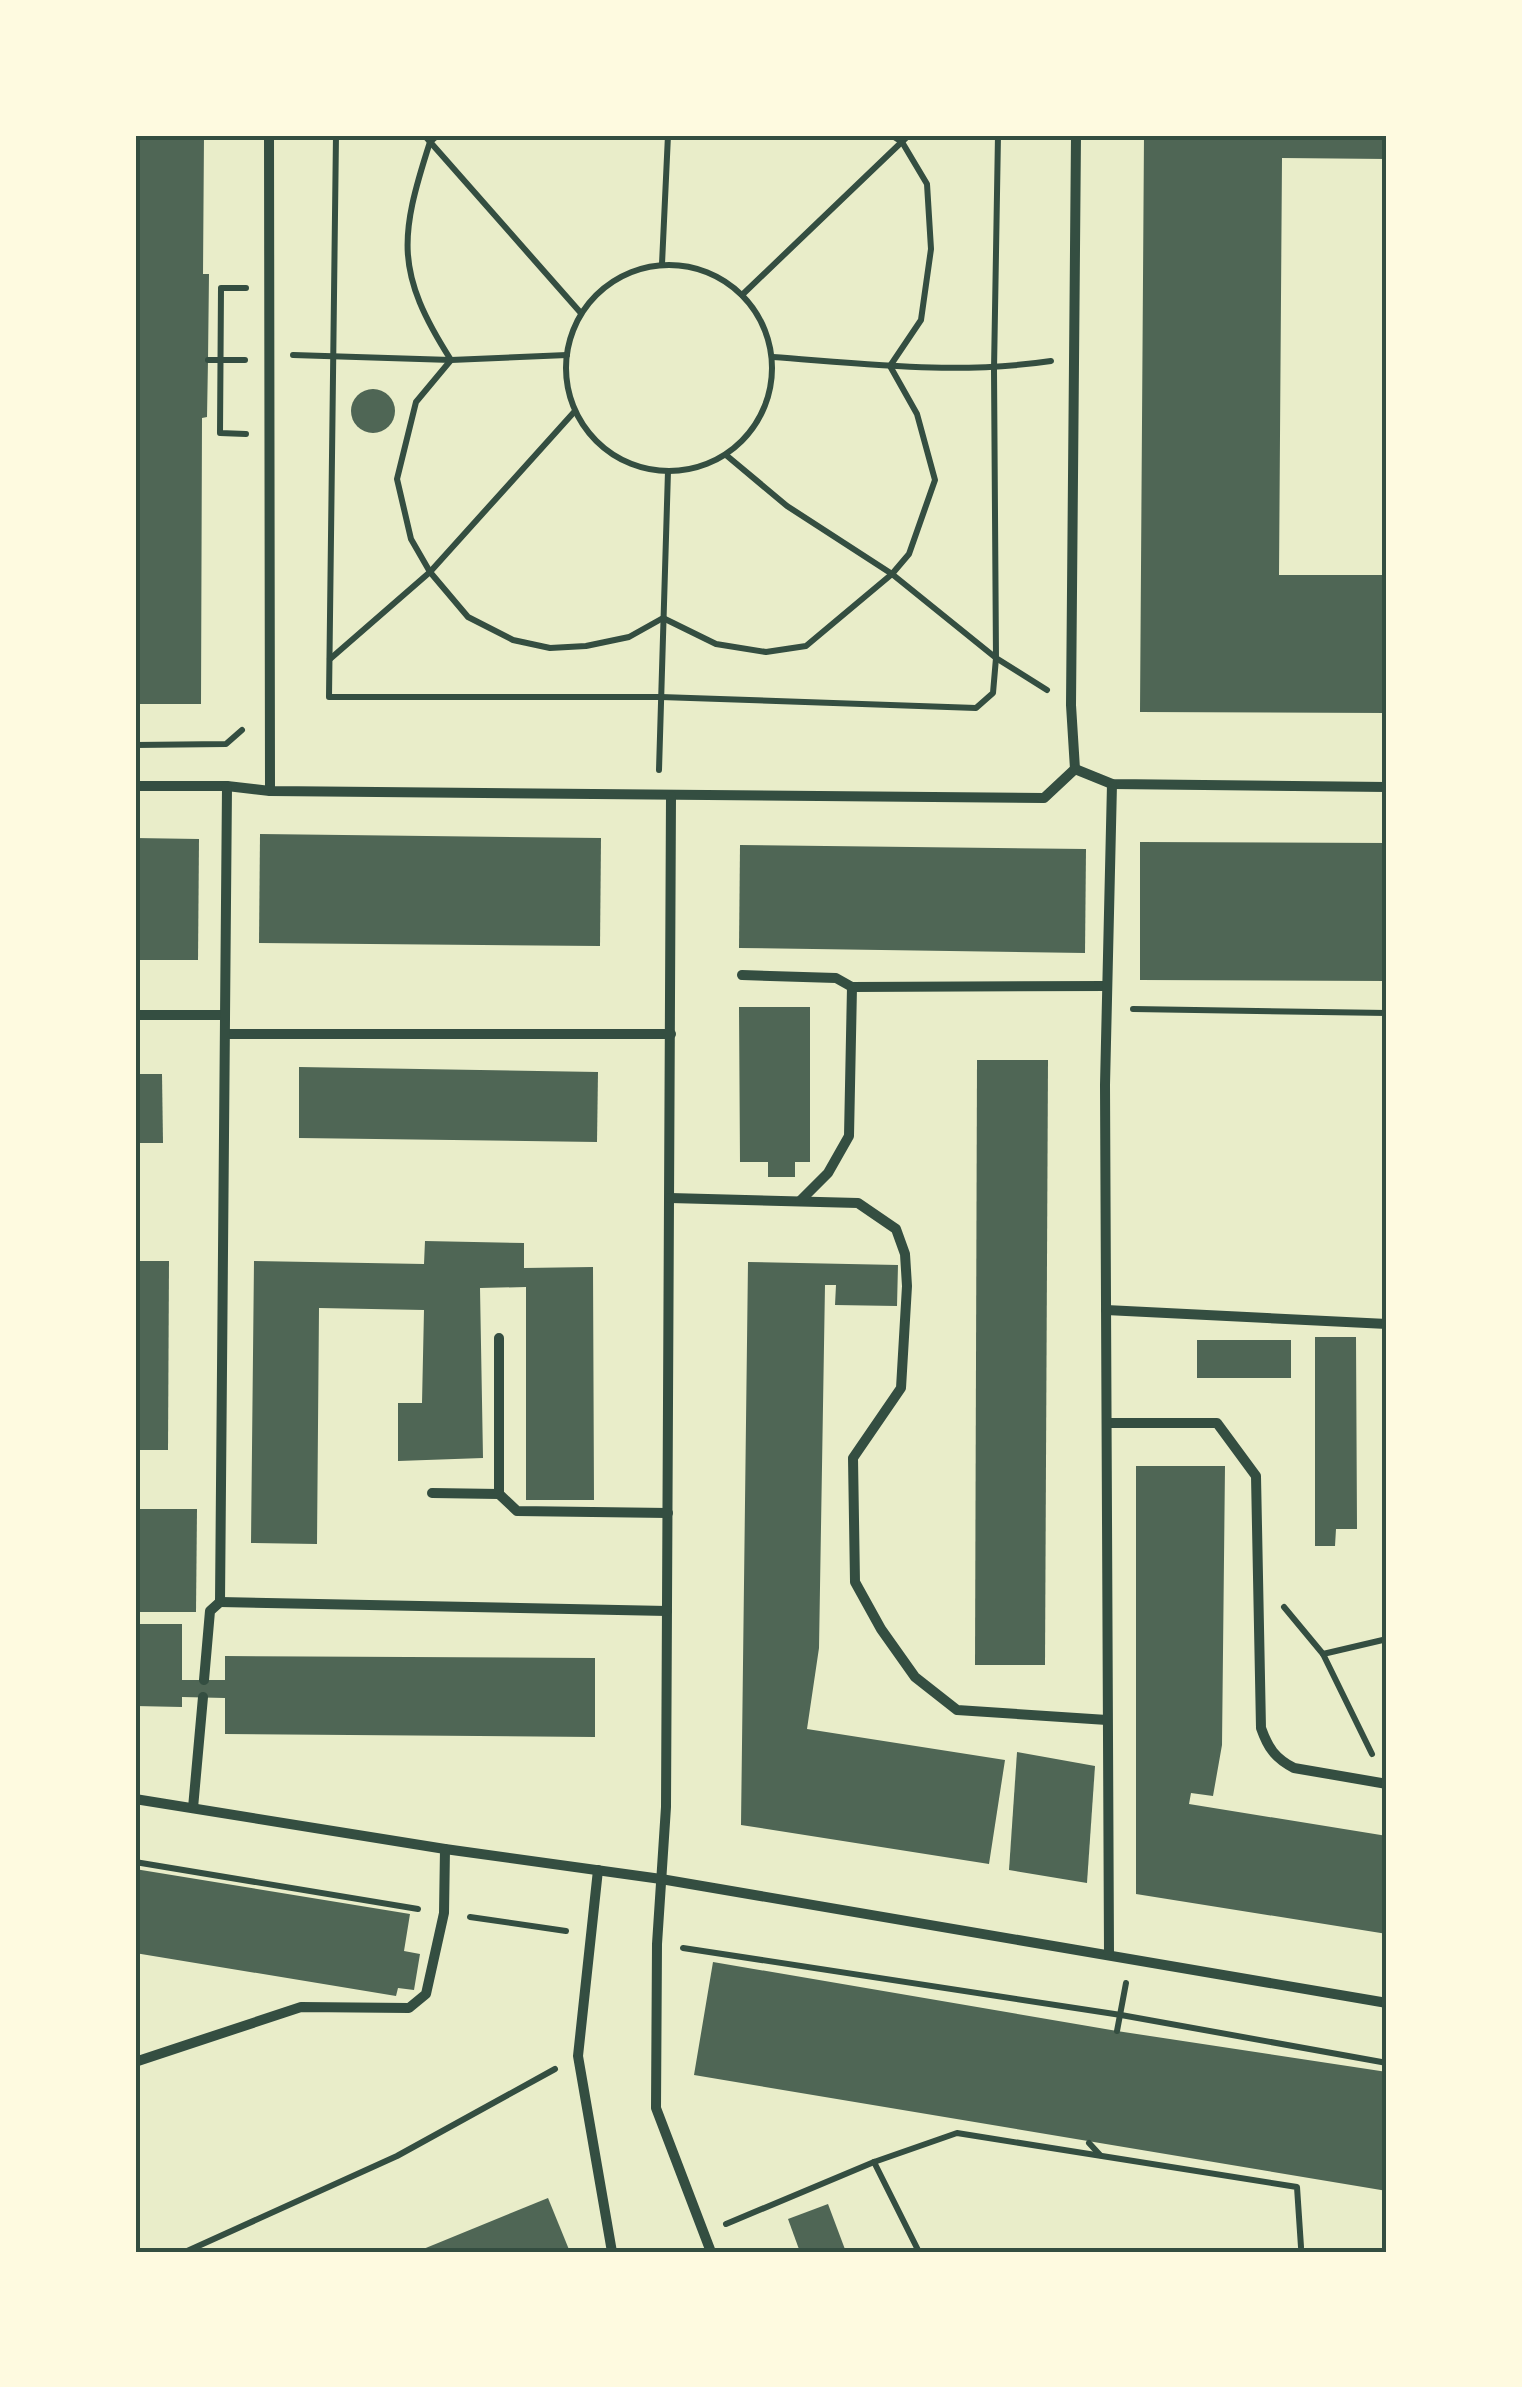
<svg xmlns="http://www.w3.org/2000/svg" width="1522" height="2387" font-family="'Space Grotesk',sans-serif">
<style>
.building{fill:#4f6655}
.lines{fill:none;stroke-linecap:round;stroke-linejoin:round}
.path{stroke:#344e41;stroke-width:6}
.minor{stroke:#344e41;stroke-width:10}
.neatline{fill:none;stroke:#344e41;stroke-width:4}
</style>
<rect width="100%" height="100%" fill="#e9edc9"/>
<!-- building -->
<g class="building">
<path d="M 135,135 L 204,135 L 203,274 L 209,274 L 208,360 L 207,417 L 202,418 L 201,704 L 135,704 Z"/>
<path d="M 1144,135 L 1387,135 L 1387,159 L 1282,158 L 1279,575 L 1387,575 L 1387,713 L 1140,712 Z"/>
<circle cx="373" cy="411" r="22"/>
<path d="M 260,834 L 601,838 L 600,946 L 259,943 Z"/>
<path d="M 135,838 L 199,839 L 198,960 L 135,960 Z"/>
<path d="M 1140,842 L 1387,843 L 1387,981 L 1140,980 Z"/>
<path d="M 740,845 L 1086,849 L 1085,953 L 739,948 Z"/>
<path d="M 739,1007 L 810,1007 L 810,1162 L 795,1162 L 795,1177 L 768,1177 L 768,1162 L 740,1162 Z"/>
<path d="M 977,1060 L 1048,1060 L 1045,1665 L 975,1665 Z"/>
<path d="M 299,1067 L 598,1072 L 597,1142 L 299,1138 Z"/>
<path d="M 135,1074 L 162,1074 L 163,1143 L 135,1143 Z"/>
<path d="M 425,1241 L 524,1243 L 524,1268 L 593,1267 L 594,1500 L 526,1500 L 526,1287 L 480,1288 L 483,1458 L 398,1461 L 398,1403 L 422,1403 L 424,1310 L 319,1308 L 317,1544 L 251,1543 L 254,1261 L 424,1264 Z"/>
<path d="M 135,1261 L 169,1261 L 168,1450 L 135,1450 Z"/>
<path d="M 748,1262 L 898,1265 L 897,1306 L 835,1305 L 836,1285 L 825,1285 L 819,1648 L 807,1729 L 1005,1760 L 989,1864 L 741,1825 Z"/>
<path d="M 1315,1337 L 1356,1337 L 1357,1529 L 1336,1529 L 1335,1546 L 1315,1546 Z"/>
<rect x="1197" y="1340" width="94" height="38"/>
<path d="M 1136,1466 L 1225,1466 L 1222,1745 L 1213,1796 L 1191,1793 L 1189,1804 L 1387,1836 L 1387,1934 L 1136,1894 Z"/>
<path d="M 135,1509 L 197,1509 L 196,1612 L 135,1612 Z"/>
<path d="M 135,1624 L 182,1624 L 182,1680 L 225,1680 L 225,1656 L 595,1658 L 595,1737 L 225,1734 L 225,1698 L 182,1697 L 182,1707 L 135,1706 Z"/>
<path d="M 1017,1752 L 1095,1766 L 1087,1883 L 1009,1870 Z"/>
<path d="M 135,1869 L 410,1914 L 404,1951 L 420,1954 L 414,1990 L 398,1988 L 396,1996 L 135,1953 Z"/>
<path d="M 713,1962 L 1117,2031 L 1387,2072 L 1387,2191 L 694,2075 Z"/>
<path d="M 548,2198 L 570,2252 L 416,2252 Z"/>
<path d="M 828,2204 L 846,2252 L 800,2252 L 788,2219 Z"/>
</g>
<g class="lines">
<!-- path -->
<g class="path">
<path d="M 336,135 L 329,697 L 661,697 L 976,708 L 993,693 L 996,658 L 994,370 L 998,135"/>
<path d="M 424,135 L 580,312"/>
<path d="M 438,135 L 430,142 C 399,238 395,272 451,360 L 416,402 L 397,479 L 411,539 L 430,572 L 468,617 L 513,640 L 550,648 L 586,646 L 629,637 L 663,618 L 716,644 L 766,652 L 806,646 L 892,574 L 909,554 L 935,480 L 917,414 L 890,366 L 921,320 L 931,249 L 927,184 L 902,142 L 891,135"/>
<path d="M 662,264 L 668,135"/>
<circle cx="669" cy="368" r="103"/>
<path d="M 246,288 L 221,288 L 220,433 L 246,434"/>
<path d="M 742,295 L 909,135"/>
<path d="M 293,355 L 451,360 L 567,355"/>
<path d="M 773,357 C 867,364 956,375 1051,361"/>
<path d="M 208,360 L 245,360"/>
<path d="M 726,455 L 787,506 L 892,574 L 996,658 L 1047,690"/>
<path d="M 330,659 L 430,572 L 575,411"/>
<path d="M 135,745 L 226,744 L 242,730"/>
<path d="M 659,770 L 668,471"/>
<path d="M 1133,1009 L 1387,1013"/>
<path d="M 1284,1607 L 1323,1654 L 1372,1754"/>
<path d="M 1323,1654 L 1387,1639"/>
<path d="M 135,1862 L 418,1909"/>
<path d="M 470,1917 L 566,1931"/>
<path d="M 683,1948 L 1121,2015 L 1387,2063"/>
<path d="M 1117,2031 L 1126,1983"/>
<path d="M 1089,2143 L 1100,2155"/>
<path d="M 874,2162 L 919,2252"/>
<path d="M 726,2224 L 874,2162 L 957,2133 L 1297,2187 L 1301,2247"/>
<path d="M 185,2252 L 397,2156 L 555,2069"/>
</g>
<!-- minor -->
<g class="minor">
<path d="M 269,135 L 270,791"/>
<path d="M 1075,769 L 1071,705 L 1076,135"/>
<path d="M 135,786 L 227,786 L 270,791 L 1044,798 L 1075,769 L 1112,784 L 1387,787"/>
<path d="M 671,796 L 666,1807 L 657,1944 L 656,2108 L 711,2252"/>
<path d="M 742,975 L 836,978 L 852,987"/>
<path d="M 135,1015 L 225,1015"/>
<path d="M 225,1034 L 671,1034"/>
<path d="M 670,1198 L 858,1203 L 896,1229 L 905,1254 L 907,1286 L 901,1388 L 853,1458 L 855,1582 L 881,1629 L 915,1677 L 957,1710 L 1107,1720"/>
<path d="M 800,1201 L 828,1173 L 849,1136 L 852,987 L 1107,986"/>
<path d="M 1106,1310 L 1387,1324"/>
<path d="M 499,1338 L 499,1494 L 517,1511 L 668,1513"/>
<path d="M 1107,1423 L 1217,1423 L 1256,1476 L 1261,1728 C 1268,1748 1275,1758 1294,1768 L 1387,1784"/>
<path d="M 432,1493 L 499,1494"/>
<path d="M 220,1602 L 667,1611"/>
<path d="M 204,1680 L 210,1611 L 220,1602 L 227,786"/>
<path d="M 135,1799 L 445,1849 L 661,1879 L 1387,2003"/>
<path d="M 193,1808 L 203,1697"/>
<path d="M 598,1870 L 578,2056 L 612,2252"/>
<path d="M 1109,1954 L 1105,1085 L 1112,784"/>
<path d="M 135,2062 L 301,2007 L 409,2008 L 426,1994 L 444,1913 L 445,1849"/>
</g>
</g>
<!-- border -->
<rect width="1522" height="2387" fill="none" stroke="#fefae0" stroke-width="275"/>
<rect x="138" y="138" width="1246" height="2112" class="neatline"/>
</svg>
